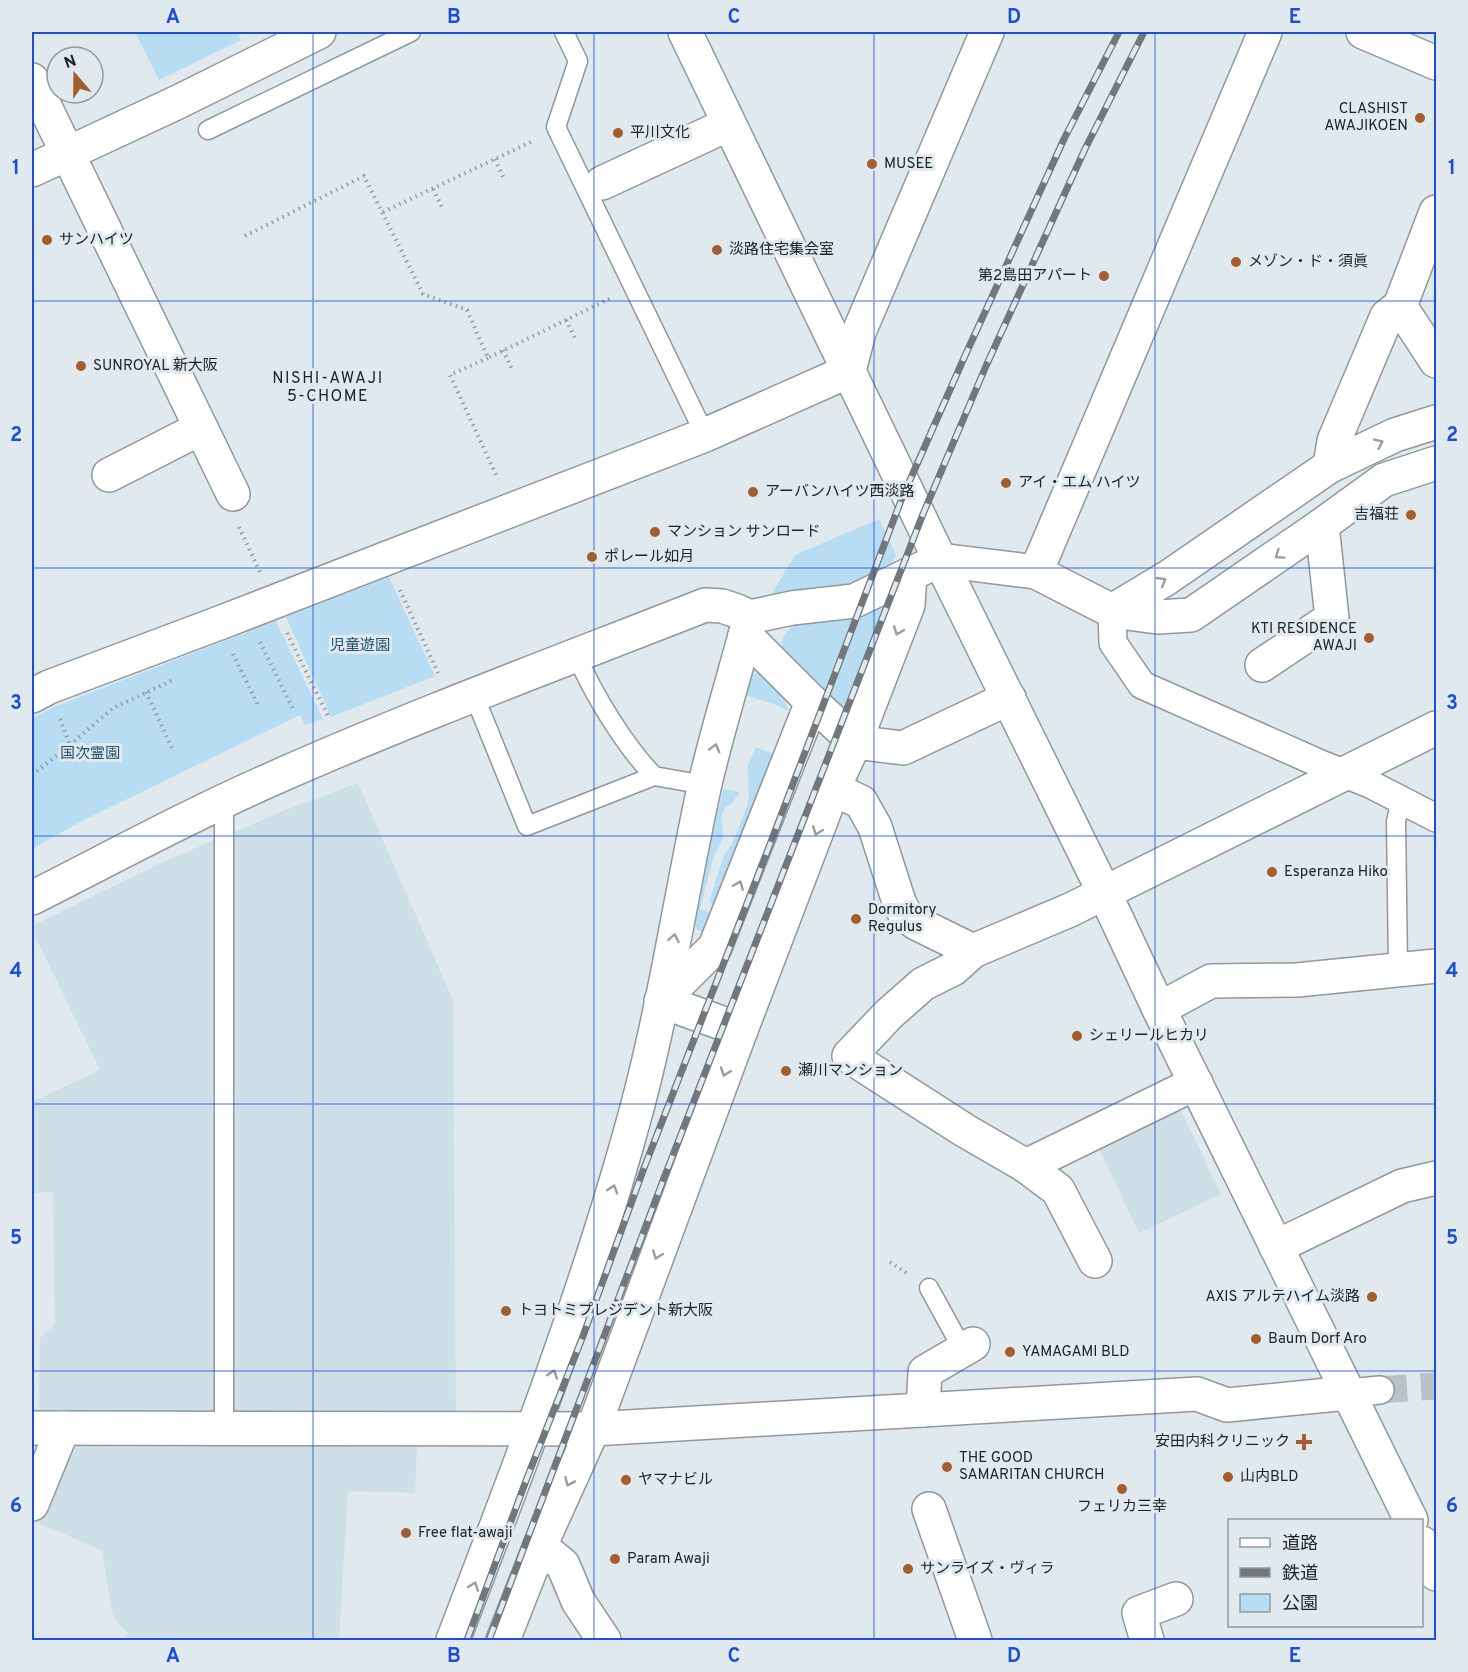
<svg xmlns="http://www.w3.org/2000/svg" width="1468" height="1672" font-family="Overpass,'Noto Sans JP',sans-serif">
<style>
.built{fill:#cedfe8}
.green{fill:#b8ddf3}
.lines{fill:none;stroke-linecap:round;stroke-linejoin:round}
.pedestrian-tunnel{stroke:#b9c2c6;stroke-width:27;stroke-dasharray:27 14;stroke-linecap:butt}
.service-casing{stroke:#8f989d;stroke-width:21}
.pedestrian-casing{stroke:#8f989d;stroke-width:30}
.minor-casing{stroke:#8f989d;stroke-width:36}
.tertiary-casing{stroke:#8f989d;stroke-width:36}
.path{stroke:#959da1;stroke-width:4;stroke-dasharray:1.5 4.5;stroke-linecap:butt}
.service{stroke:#fff;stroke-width:18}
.pedestrian{stroke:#fff;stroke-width:27}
.minor{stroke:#fff;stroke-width:33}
.tertiary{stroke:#fff;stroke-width:33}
.rail-casing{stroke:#71777a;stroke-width:7}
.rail{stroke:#dfe9ee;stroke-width:4.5;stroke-dasharray:14;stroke-linecap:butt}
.oneway{stroke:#9b9c9d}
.grid{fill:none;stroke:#1d4ed8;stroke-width:1.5;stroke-opacity:0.55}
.poi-dot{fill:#a25e2e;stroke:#dfe9ee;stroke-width:2}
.labels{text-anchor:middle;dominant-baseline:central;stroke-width:6;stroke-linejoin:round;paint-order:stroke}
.poi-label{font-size:15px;fill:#212426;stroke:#dfe9ee;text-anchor:start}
.park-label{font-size:15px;fill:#24526a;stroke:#dfe9ee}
.neighbourhood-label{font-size:16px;letter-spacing:1.5px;fill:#212426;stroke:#dfe9ee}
.neatline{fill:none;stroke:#1d4ed8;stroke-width:2}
.grid-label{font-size:20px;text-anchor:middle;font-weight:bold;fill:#1d4ed8}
</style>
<rect width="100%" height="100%" fill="#dfe9ee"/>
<!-- built -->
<g class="built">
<path d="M 358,783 L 453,1000 L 456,1414 L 39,1412 L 40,1338 L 55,1325 L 53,1192 L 32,1193 L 32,1102 L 100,1070 L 32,930 L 32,926 L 163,862 L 288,809 Z"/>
<path d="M 1171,1107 L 1181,1111 L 1221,1194 L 1139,1233 L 1097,1144 Z"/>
<path d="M 76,1442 L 417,1444 L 415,1493 L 348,1491 L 339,1640 L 125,1640 L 128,1633 L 117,1622 L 112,1612 L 102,1550 L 35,1522 L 68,1446 Z"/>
</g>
<!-- green -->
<g class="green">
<path d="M 135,32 L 237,32 L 241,40 L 159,80 Z"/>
<path d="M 879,519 L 896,555 L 888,573 L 849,592 L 775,597 L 773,592 L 795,555 Z"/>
<path d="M 389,577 L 435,676 L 331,717 L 286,617 Z"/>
<path d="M 889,597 L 895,602 L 854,705 L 843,710 L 786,656 L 781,645 L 784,635 L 794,623 Z"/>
<path d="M 276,621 L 323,719 L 305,725 L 300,715 L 82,821 L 32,849 L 32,718 L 51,708 Z"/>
<path d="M 757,673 L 766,674 L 782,692 L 788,711 L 774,704 L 745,695 L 750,675 Z"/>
<path d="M 756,747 L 773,754 L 713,904 L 709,903 L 723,857 L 731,845 L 739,828 L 749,800 L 748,765 Z"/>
<path d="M 723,789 L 740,792 L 732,803 L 725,808 L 721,817 L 723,834 L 721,843 L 714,855 L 700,909 L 710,913 L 703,932 L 697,930 L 693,917 Z"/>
</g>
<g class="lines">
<!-- pedestrian-tunnel -->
<path class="pedestrian-tunnel" d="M 1380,1390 L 1436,1386"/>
<!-- service casing -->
<g class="service-casing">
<g id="service">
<path d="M 564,32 L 578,61 L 556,127 L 705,435"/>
<path d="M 208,130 L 411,32"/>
<path d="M 577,656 C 593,694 625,746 654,776"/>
<path d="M 474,695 L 527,826 L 654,776 L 705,785"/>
<path d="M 1398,969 L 1396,821 L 1401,800"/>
<path d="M 929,1288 L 963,1350"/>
<path d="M 224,1428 L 224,801"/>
</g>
</g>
<!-- pedestrian casing -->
<g class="pedestrian-casing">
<g id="pedestrian">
<path d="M 1112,611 L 1113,643 L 1142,685 L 1323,765 L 1370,784 L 1436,818"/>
<path d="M 1348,1393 L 1380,1390"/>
</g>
</g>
<!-- minor casing -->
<g class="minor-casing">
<g id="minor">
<path d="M 32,80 L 233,494"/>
<path d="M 32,170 L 178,102 L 319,32"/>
<path d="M 602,183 L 729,124"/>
<path d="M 1330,466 L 1334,441 L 1387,316 L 1400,306 L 1436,361"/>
<path d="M 109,475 L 201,428"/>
<path d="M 1036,572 L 1265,32"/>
<path d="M 1112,611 L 1167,578 L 1330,466 L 1395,435 L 1436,422"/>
<path d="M 745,635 L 812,702 L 855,742 L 903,748 L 1009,698"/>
<path d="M 1262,665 L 1332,618 L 1322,525"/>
<path d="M 833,789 L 861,802 L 875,827 L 899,902 L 905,914 L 916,923 L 973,951"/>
<path d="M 32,898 C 111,858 190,815 272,779 C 414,716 560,662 705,605 L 722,606 L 737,611 L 750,617 L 792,608 L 854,601 L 940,560 L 1036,572 L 1112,611 L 1157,617 L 1191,615 L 1322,525 L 1384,480 L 1436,463"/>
<path d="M 1159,1009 L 1211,981 L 1297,980 L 1436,966"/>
<path d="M 741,1030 L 661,1001 L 715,947 L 812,702"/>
<path d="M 1196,1083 L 1026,1166 L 964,1130 L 849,1056 L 889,1014 L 923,984 L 953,969 L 973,951 L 1070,910 L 1436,728"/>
<path d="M 1026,1166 L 1058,1190 L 1095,1261"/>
<path d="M 1276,1247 L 1402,1186 L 1436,1178"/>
<path d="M 923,1410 L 925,1372 L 973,1344"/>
<path d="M 32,1428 L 593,1429 L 1197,1394 L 1227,1405 L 1348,1393"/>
<path d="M 32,1504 L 63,1428"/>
<path d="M 929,1509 L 975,1640"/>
<path d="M 540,1546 L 563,1565 L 578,1601 L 604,1640"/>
<path d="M 453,1640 C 520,1465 588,1290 637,1108 C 665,1003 681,894 704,788 C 717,731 735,674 750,617"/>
<path d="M 503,1640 L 540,1546 L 593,1429 L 741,1030 L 833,789 L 855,742 L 908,605 L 910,574"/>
<path d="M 1147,1640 L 1139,1613 L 1176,1599"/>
</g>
</g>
<!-- tertiary casing -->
<g class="tertiary-casing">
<g id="tertiary">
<path d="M 685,32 L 940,560 L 1104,892 L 1159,1009 L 1411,1520"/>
<path d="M 1363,32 L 1436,63"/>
<path d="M 1400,306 L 1436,212"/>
<path d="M 849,371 L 859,332 L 987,32"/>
<path d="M 32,696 L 49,687 L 222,622 L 705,435 L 849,371"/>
<path d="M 1422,1543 L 1436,1574"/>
</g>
</g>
<!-- path -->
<g class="path">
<path d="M 495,159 L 504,179"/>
<path d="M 433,189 L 443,209"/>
<path d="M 383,212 L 533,141"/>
<path d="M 245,236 L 364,176 L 423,294 L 467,310 L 488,358 L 611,298"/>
<path d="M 566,320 L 575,338"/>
<path d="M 503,350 L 512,369"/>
<path d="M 488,358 L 450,375 L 498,479"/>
<path d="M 239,527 L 260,572"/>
<path d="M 400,590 L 438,673"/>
<path d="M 287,633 L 329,718"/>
<path d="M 260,642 L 294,711"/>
<path d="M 233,654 L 259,707"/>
<path d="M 146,692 L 173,750"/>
<path d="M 60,719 L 70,745"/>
<path d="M 32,775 L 70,745 L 113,708 L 173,680"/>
<path d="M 890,1262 L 908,1274"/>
</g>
<!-- service -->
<use href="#service" class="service"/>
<!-- pedestrian -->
<use href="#pedestrian" class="pedestrian"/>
<!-- minor -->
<use href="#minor" class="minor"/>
<!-- tertiary -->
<use href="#tertiary" class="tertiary"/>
<!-- rail casing -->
<g class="rail-casing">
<g id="rail">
<path d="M 467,1640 L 527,1478 L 583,1336 L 644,1168 L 772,839 L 902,498 L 964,358 L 1064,139 L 1119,32"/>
<path d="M 489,1640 L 664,1178 L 923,514 L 986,366 L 1085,149 L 1144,32"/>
</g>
</g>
<!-- rail -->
<use href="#rail" class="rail"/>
</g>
<!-- one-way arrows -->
<defs><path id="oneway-chevron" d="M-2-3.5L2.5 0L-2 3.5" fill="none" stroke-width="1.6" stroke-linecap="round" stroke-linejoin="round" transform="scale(1.5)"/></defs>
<g class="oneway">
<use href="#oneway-chevron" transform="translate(1379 443) rotate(-26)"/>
<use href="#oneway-chevron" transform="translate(1279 555) rotate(145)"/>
<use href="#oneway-chevron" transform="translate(1162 581) rotate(-31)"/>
<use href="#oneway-chevron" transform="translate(898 631) rotate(111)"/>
<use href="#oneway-chevron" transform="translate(715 748) rotate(-75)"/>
<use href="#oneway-chevron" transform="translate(817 831) rotate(111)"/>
<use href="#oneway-chevron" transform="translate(739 885) rotate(-68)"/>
<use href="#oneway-chevron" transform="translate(674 938) rotate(-79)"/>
<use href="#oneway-chevron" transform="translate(725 1072) rotate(110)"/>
<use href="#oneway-chevron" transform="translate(613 1189) rotate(-73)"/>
<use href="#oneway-chevron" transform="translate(657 1255) rotate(110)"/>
<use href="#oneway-chevron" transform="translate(553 1374) rotate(-71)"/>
<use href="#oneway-chevron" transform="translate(569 1482) rotate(114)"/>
<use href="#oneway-chevron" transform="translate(474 1586) rotate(-69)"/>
</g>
<!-- grid -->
<path class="grid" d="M 313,32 L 313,1640M 594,32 L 594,1640M 874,32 L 874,1640M 1155,32 L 1155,1640M 32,301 L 1436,301M 32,568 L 1436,568M 32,836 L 1436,836M 32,1104 L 1436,1104M 32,1371 L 1436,1371"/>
<!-- markers -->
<g class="poi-dot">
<circle cx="1420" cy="118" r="6"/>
<circle cx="618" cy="133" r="6"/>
<circle cx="872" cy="164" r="6"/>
<circle cx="47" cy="240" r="6"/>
<circle cx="717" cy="250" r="6"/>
<circle cx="1236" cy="262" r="6"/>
<circle cx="1104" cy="276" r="6"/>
<circle cx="81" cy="366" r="6"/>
<circle cx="1006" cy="483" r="6"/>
<circle cx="753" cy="492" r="6"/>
<circle cx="1411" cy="515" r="6"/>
<circle cx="655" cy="532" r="6"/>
<circle cx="592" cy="557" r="6"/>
<circle cx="1369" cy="638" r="6"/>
<circle cx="1272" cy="872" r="6"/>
<circle cx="856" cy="919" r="6"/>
<circle cx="1077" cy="1036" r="6"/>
<circle cx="786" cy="1071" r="6"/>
<circle cx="1372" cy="1297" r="6"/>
<circle cx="506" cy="1311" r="6"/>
<circle cx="1256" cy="1339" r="6"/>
<circle cx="1010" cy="1352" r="6"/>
<path d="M1301 1433h6v6h6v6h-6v6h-6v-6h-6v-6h6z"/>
<circle cx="947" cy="1467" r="6"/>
<circle cx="1228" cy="1477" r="6"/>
<circle cx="626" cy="1480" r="6"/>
<circle cx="1122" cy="1489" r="6"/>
<circle cx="406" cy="1533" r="6"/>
<circle cx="615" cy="1559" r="6"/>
<circle cx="908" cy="1569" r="6"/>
</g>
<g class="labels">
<!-- poi labels -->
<g class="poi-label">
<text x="1408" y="109" text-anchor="end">CLASHIST<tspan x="1408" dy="17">AWAJIKOEN</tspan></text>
<text x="630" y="133">平川文化</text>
<text x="884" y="164">MUSEE</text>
<text x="59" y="240">サンハイツ</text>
<text x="729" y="250">淡路住宅集会室</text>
<text x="1248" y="262">メゾン・ド・須眞</text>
<text x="1092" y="276" text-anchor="end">第2島田アパート</text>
<text x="93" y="366">SUNROYAL 新大阪</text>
<text x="1018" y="483">アイ・エム ハイツ</text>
<text x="765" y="492">アーバンハイツ西淡路</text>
<text x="1399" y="515" text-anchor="end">吉福荘</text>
<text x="667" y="532">マンション サンロード</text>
<text x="604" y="557">ポレール如月</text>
<text x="1357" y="629" text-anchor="end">KTI RESIDENCE<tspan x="1357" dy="17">AWAJI</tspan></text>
<text x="1284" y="872">Esperanza Hiko</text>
<text x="868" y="910">Dormitory<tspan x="868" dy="17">Regulus</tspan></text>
<text x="1089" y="1036">シェリールヒカリ</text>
<text x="798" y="1071">瀬川マンション</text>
<text x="1360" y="1297" text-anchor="end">AXIS アルテハイム淡路</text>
<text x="518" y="1311">トヨトミプレジデント新大阪</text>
<text x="1268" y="1339">Baum Dorf Aro</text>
<text x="1022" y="1352">YAMAGAMI BLD</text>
<text x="1290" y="1442" text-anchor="end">安田内科クリニック</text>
<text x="959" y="1458">THE GOOD<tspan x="959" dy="17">SAMARITAN CHURCH</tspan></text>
<text x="1240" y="1477">山内BLD</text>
<text x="638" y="1480">ヤマナビル</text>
<text x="1122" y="1507" text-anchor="middle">フェリカ三幸</text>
<text x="418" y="1533">Free flat-awaji</text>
<text x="627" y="1559">Param Awaji</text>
<text x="920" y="1569">サンライズ・ヴィラ</text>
</g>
<!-- park labels -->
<g class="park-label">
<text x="360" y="646">児童遊園</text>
<text x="90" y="754">国次霊園</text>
</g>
<!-- neighbourhood labels -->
<g class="neighbourhood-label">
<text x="328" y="379">NISHI-AWAJI<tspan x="328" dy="18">5-CHOME</tspan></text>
</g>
</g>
<!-- border -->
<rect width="1468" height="1672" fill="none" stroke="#dfe9ee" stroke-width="66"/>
<!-- legend -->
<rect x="1228" y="1519" width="195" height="108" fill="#dfe9ee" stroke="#939a9e" stroke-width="1.5"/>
<rect x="1240" y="1538" width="30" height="9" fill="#ffffff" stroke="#939a9e" stroke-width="1.5"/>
<text x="1282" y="1549" font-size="18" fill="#212426">道路</text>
<rect x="1240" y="1568" width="30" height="9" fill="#71777a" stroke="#939a9e" stroke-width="1.5"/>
<text x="1282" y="1579" font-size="18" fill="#212426">鉄道</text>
<rect x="1240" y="1594" width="30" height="18" fill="#b8ddf3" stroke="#939a9e" stroke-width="1.5"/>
<text x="1282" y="1609" font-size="18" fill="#212426">公園</text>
<!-- north arrow -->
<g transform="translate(75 75) rotate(340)"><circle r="28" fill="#dfe9ee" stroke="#939a9e" stroke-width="1.5"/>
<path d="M0-4.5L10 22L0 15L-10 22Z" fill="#a25e2e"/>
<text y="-9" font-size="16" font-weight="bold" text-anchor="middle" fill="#212426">N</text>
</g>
<rect x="33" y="33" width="1402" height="1606" class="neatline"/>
<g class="grid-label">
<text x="173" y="23">A</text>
<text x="454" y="23">B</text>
<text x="734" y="23">C</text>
<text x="1014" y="23">D</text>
<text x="1295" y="23">E</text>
<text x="16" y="174">1</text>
<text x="1452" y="174">1</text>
<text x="16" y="441">2</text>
<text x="1452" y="441">2</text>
<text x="16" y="709">3</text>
<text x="1452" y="709">3</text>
<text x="16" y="977">4</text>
<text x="1452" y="977">4</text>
<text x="16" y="1244">5</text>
<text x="1452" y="1244">5</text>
<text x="16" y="1512">6</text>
<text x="1452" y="1512">6</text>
<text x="173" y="1662">A</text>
<text x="454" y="1662">B</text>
<text x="734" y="1662">C</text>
<text x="1014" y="1662">D</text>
<text x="1295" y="1662">E</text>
</g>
</svg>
